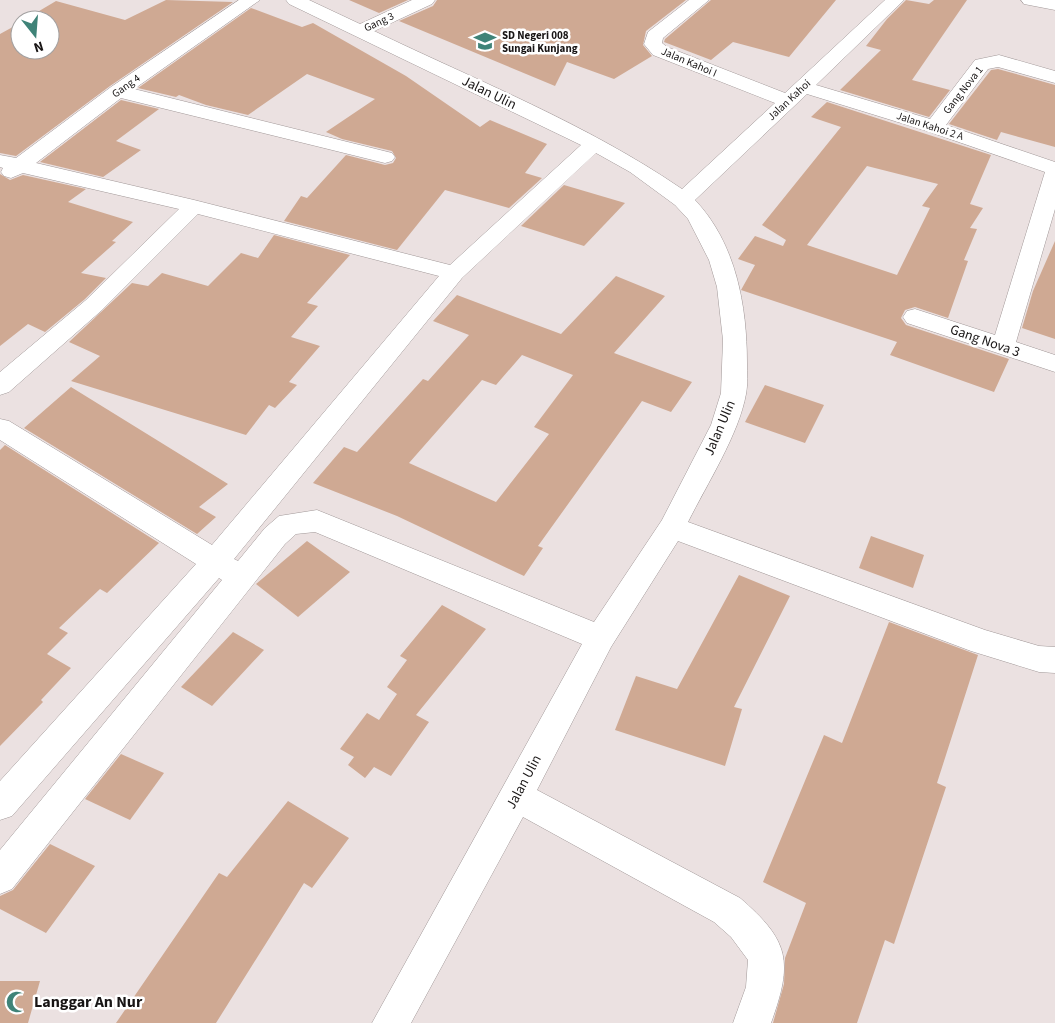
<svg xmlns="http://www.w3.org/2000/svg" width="1055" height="1023" font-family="'Source Sans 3',sans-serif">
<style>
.building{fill:#cfa993;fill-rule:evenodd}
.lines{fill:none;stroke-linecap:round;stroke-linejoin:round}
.minor-casing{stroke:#a19898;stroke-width:1}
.minor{fill:#fff;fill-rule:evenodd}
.labels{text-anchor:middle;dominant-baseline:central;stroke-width:5;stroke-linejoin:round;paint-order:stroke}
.far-street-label{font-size:11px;fill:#181515;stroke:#fff}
.far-poi-label{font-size:11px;font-weight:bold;fill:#181515;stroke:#fff;text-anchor:start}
.street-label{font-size:14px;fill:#181515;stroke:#fff}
.near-poi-label{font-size:16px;font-weight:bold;fill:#181515;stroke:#fff;text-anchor:start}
</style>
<rect width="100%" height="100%" fill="#ebe1e1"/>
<!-- building -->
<g class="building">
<path d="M 166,0 L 233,2 L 110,86 L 16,156 L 0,153 L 0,34 L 20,23 L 20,50 L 50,50 L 50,20 L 24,20 L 56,1 L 125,20 Z"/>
<path d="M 349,0 L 408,0 L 379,13 Z"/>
<path d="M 437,0 L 686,0 L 646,31 L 643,45 L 652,56 L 614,79 L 567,62 L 555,86 L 399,21 L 433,6 Z"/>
<path d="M 711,0 L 836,0 L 789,57 L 733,42 L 711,60 L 664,42 L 665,39 Z"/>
<path d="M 906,0 L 929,4 L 934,0 L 967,0 L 912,80 L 950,90 L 929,117 L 840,90 L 881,50 L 866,46 L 887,19 Z"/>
<path d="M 251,8 L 302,27 L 313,23 L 406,76 L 480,127 L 490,120 L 547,144 L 525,173 L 542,178 L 509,208 L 445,190 L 397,250 L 284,221 L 301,196 L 307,198 L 346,155 L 385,165 L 393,163 L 396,158 L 392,151 L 342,139 L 326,132 L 375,99 L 307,74 L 248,115 L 206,105 L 179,95 L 176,97 L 138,88 Z"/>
<path d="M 998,69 L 1055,85 L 1055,147 L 1001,132 L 997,140 L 949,124 L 991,70 Z"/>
<path d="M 121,100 L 159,109 L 116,141 L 141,150 L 103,177 L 40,162 Z"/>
<path d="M 827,102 L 991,155 L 970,204 L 983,208 L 970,228 L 977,229 L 964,260 L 968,261 L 948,318 L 915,307 L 905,310 L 901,318 L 906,325 L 1009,359 L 994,392 L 890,355 L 897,342 L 741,290 L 755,265 L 738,259 L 755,236 L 783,246 L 786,240 L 762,225 L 841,127 L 811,117 ZM 867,166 L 938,184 L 922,206 L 930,208 L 897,275 L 807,245 Z"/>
<path d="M 0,174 L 10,180 L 23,175 L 86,189 L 68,202 L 133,222 L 112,241 L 116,242 L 81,273 L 106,278 L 85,299 L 45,332 L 28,324 L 0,346 Z"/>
<path d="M 564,185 L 625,203 L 584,246 L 521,226 Z"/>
<path d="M 274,235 L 350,255 L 307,303 L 318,306 L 291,337 L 320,346 L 289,382 L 297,385 L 275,408 L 269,405 L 246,435 L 71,381 L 100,356 L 69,342 L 132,283 L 148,286 L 162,273 L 208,286 L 241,253 L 258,258 Z"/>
<path d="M 1055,241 L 1055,339 L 1022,328 L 1033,291 Z"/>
<path d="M 616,276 L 665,296 L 614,353 L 692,382 L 671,412 L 642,401 L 538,546 L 543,548 L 524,576 L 397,516 L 313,483 L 344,447 L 357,452 L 423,379 L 428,381 L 469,335 L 433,321 L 457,295 L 561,334 ZM 522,355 L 573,375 L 534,427 L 549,434 L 496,502 L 409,463 L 482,380 L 496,385 Z"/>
<path d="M 765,385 L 824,405 L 805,443 L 745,422 Z"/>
<path d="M 71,387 L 228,484 L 199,507 L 216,517 L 197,534 L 24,428 Z"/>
<path d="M 5,445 L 159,543 L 107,593 L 100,589 L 59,628 L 68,633 L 47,654 L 71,668 L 41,700 L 43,702 L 0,746 L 0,450 Z"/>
<path d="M 871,536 L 924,555 L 913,588 L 859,568 Z"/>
<path d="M 307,541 L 350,572 L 298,617 L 256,584 Z"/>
<path d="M 739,575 L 790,596 L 734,707 L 742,709 L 725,766 L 615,730 L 636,676 L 677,689 Z"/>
<path d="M 442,605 L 486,629 L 416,715 L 429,722 L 391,776 L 374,767 L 365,778 L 348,765 L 354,757 L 340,749 L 367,713 L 379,720 L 397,694 L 387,687 L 407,660 L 400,656 Z"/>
<path d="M 889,622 L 978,655 L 937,783 L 946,787 L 894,944 L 885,940 L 857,1023 L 773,1023 L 784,984 L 785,958 L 806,903 L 763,882 L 824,735 L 842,743 Z"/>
<path d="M 233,632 L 264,650 L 212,706 L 181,687 Z"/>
<path d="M 121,754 L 164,773 L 130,820 L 85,799 Z"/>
<path d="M 288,801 L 349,838 L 312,888 L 304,883 L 216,1023 L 116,1023 L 219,873 L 227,877 Z"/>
<path d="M 50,844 L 95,866 L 46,933 L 0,909 L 0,896 L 13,890 Z"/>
<path d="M 0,981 L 40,981 L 28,1023 L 0,1023 Z"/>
</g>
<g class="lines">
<!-- minor casing -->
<g class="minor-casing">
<g id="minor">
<path d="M 239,0 L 260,0 L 134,89 L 392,153 L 395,157 L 392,161 L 385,163 L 121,98 L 36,163 L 194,200 L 450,265 L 581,145 L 289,4 L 286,0 L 309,0 L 360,24 L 412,0 L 435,0 L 432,4 L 374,31 C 478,81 587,124 682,189 L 775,103 L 653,55 L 644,44 L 648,32 L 689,0 L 709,0 L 663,38 L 662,43 L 667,47 L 785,93 L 885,0 L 904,0 L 816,85 L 930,119 L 975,60 L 999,55 L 1055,71 L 1055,83 L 998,67 L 988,69 L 946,125 L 1055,162 L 1055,209 L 1016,342 L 1055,355 L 1055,372 L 907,323 L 903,317 L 907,311 L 915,309 L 995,335 L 1045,172 L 927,131 L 807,94 L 695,200 C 736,243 747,306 747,363 C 747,373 748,384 746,394 C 739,434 707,484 688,522 L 985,630 L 1039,646 L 1055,647 L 1055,673 L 1039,672 L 971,651 L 678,541 L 611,647 L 537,790 L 740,898 C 790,941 793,962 771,1023 L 733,1023 L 746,987 L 748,960 L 731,937 L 714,922 L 523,817 L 411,1023 L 372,1023 L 582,644 L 315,532 L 296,534 L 285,544 L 12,889 L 0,894 L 0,850 L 222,580 L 219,578 L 12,816 L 0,820 L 0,781 L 196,564 L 0,440 L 0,419 L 9,421 L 212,545 L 439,276 L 198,214 L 102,310 L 9,392 L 0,395 L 0,372 L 86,300 L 179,209 L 23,173 L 11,178 L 4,176 L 1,172 L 3,168 L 0,167 L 0,155 L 16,158 L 111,87 ZM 596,153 L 630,172 L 675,205 L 688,219 L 709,260 L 717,287 L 723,340 L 721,393 L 711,425 L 662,520 L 594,622 L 317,510 L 279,516 L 265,528 L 238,561 L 234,559 L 462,278 Z"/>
<path d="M 1021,0 L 1055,0 L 1055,10 L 1024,4 Z"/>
</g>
</g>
<!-- minor -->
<use href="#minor" class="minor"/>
</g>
<!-- icons -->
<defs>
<g id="school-bare" transform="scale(1.725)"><path d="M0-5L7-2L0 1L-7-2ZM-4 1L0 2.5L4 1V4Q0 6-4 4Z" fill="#3f8378" stroke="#fff" stroke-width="2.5" paint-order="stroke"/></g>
<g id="mosque-bare" transform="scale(1.725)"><path d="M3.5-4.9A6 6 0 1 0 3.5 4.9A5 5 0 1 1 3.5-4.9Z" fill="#3f8378" stroke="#fff" stroke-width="2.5" paint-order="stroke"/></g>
</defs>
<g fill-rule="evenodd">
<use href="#school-bare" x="485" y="41"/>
<use href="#mosque-bare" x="17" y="1002"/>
</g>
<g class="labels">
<!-- far-street labels -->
<g class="far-street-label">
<text transform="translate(379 22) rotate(-25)">Gang 3</text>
<text transform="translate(689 62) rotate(23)">Jalan Kahoi I</text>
<text transform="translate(126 86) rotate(-36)">Gang 4</text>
<text transform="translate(963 90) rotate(-52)">Gang Nova 1</text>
<text transform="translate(789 100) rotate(-43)">Jalan Kahoi</text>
<text transform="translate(930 126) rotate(18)">Jalan Kahoi 2 A</text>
</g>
<!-- far-poi labels -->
<g class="far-poi-label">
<text x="502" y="35">SD Negeri 008<tspan x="502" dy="13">Sungai Kunjang</tspan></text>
</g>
<!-- street labels -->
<g class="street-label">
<text transform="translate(489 93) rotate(26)">Jalan Ulin</text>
<text transform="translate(985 341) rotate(19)">Gang Nova 3</text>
<text transform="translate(720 428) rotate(-67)">Jalan Ulin</text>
<text transform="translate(524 782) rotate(-62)">Jalan Ulin</text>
</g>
<!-- near-poi labels -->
<g class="near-poi-label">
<text x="34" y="1002">Langgar An Nur</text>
</g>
</g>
<!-- north arrow -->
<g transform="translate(35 35) rotate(163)"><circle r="24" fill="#ffffff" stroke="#a3a1a1"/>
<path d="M0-4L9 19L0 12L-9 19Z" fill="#3f8378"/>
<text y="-8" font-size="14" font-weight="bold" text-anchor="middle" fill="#181515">N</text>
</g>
</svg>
